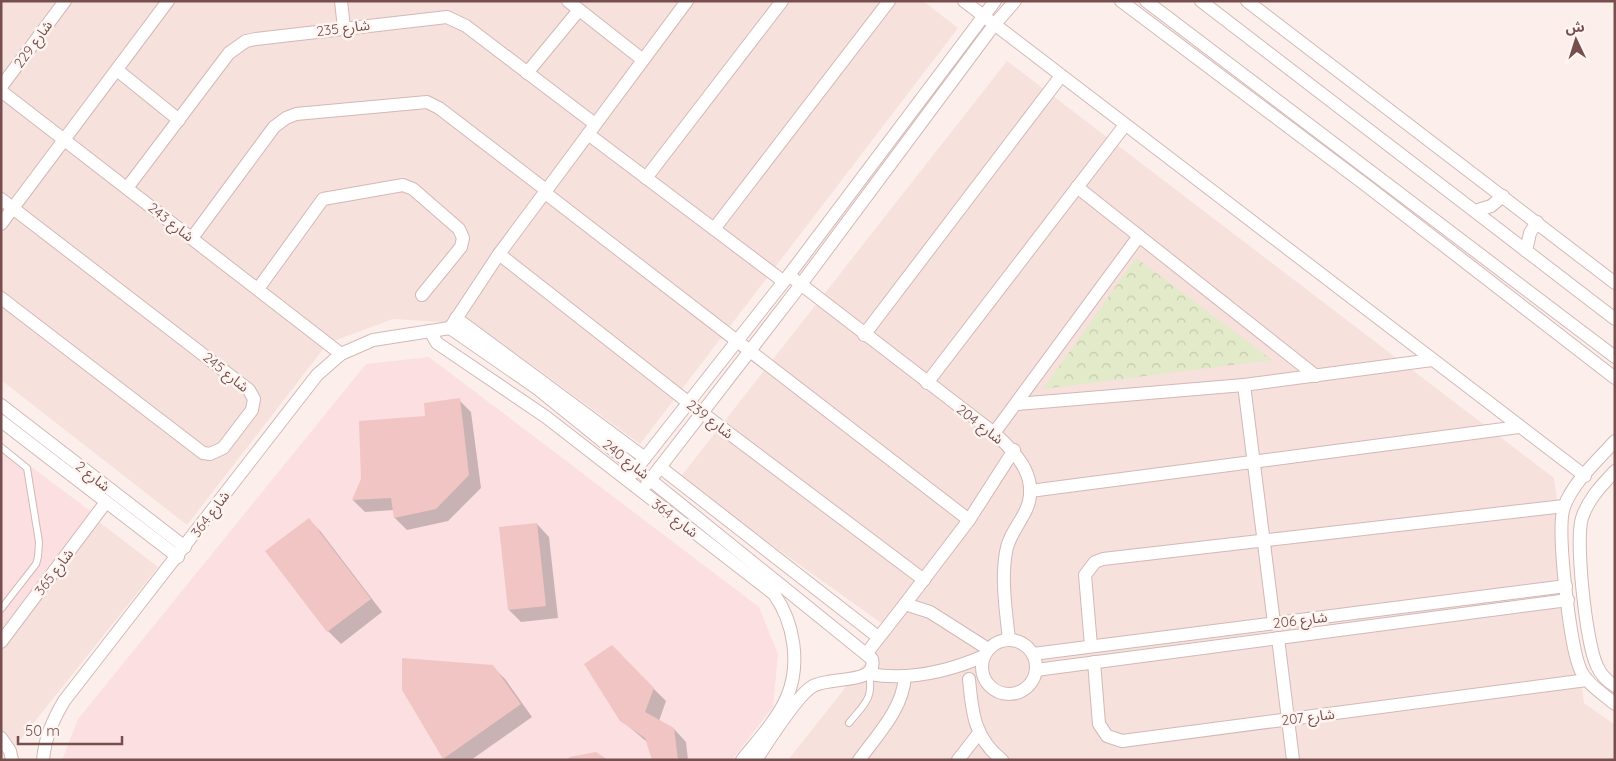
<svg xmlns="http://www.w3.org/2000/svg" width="1616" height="761" font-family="Quicksand,'Noto Sans Arabic',sans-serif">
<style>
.residential{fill:#f6e1dc}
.commercial{fill:#fcdfe1}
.forest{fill:url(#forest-crowns)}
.shadow{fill:#0003}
.building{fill:#f1c5c3}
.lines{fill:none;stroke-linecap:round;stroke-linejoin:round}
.service-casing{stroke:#d3b8b6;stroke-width:8}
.minor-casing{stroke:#d3b8b6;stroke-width:14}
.service{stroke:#fff;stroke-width:6}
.minor{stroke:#fff;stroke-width:12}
.labels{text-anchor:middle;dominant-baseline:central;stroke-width:5;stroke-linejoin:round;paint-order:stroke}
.street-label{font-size:14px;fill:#774e4e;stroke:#fef5f1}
</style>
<defs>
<pattern id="forest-crowns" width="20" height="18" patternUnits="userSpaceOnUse" patternTransform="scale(1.25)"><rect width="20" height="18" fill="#e2eac9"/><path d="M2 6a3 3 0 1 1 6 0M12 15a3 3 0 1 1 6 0" fill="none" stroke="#c6caae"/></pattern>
</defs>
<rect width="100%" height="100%" fill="#fcefeb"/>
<!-- residential -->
<g class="residential">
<path d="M 1,1 L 923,1 L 958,28 L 640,444 L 476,324 L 393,319 L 328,343 L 187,525 L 1,380 Z"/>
<path d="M 1007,61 L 1554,478 L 1584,703 L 1615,725 L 1615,760 L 788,760 L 891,630 L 679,479 Z"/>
<path d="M 1,447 L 158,567 L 4,760 L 1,760 Z"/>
</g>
<!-- commercial -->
<g class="commercial">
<path d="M 429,357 L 759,607 L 778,654 L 773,707 L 732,760 L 62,760 L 78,719 L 366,364 Z"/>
<path d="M 1,444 L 93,513 L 1,627 Z"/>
</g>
<!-- forest -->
<path class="forest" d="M 1136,258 L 1272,360 L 1043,389 Z"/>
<!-- shadow -->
<g class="shadow">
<path d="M 459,400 L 471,412 L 481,488 L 448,521 L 407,530 L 395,518 L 394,510 L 365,512 L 353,500 L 362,479 L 426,418 Z"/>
<path d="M 309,520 L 321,532 L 382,612 L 341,644 L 328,631 L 267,551 Z"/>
<path d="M 537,524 L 549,537 L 558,618 L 521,622 L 509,610 Z"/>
<path d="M 612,647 L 666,701 L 659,721 L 674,729 L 686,742 L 688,760 L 653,760 L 647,742 L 621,720 Z"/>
<path d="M 492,666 L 505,679 L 532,717 L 471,760 L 446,760 L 444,758 Z"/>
</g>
<!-- building -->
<g class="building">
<path d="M 460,398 L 469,475 L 436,509 L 394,518 L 391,498 L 352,500 L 361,479 L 359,421 L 425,416 L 424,403 Z"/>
<path d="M 309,518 L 371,599 L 327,632 L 265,551 Z"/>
<path d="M 537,523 L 546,606 L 508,610 L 499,527 Z"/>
<path d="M 612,645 L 654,688 L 645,712 L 674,728 L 678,760 L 652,760 L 645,738 L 620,721 L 584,664 Z"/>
<path d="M 402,658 L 493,665 L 521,704 L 443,759 L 402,690 Z"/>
<path d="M 596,752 L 608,760 L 566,760 L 570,757 Z"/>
</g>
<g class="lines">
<!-- service casing -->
<g class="service-casing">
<g id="service">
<path d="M 1,447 L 27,468 L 39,542 L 38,557 L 36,564 L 1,609"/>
<path d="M 849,723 C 864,704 874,699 869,674"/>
</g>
</g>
<!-- minor casing -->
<g class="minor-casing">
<g id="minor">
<path d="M 341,1 L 344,28"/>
<path d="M 568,1 L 643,60"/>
<path d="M 964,1 L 1585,476"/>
<path d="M 1121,1 L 1367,186 L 1615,378"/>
<path d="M 1146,1 L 1615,357"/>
<path d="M 1201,1 L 1615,319"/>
<path d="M 1247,1 L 1615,283"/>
<path d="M 117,70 L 179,120"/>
<path d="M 527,73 L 579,10"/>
<path d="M 1,87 L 65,1"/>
<path d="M 1,91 L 341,354"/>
<path d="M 588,134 L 783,281"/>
<path d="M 646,178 L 782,1"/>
<path d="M 1077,187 L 1316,376"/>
<path d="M 127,188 L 229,53 L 246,41 L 256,39 L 447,17 L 466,26 L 595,124"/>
<path d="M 544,192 L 969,520"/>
<path d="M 1,199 L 249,390 L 254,399 L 252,410 L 223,448 L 210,454 L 203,453 L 1,298"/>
<path d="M 1475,211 L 1491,206 L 1503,196"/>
<path d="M 1,224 L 168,1"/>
<path d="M 714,229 L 889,1"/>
<path d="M 192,238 L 274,127 L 286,118 L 296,114 L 427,102 L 439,108 L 546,190"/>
<path d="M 1526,251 L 1530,233 L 1537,222"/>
<path d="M 499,254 L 689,403 L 924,580"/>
<path d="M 794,279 L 994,433 C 1018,454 1042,481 1024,514 C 1017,527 1008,538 1006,552 C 1001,580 1006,611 1009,640"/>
<path d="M 258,289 L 323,199 L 403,185 L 413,189 L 459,229 L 463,238 L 461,247 L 422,295"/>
<path d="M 456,318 L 645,458"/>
<path d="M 450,328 L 538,389 L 872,659 C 878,685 832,676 813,686 C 797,695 768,742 756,760"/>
<path d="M 450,328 L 499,254 L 687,1"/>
<path d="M 430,331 L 437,343 L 546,417 L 774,594 C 794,622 801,664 787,697 C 777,720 758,740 742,760"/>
<path d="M 864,335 L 1061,76"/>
<path d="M 927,383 L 1125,125"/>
<path d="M 1244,385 L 1274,623"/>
<path d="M 1017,404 L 1244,385 L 1432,360"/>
<path d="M 1,405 L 185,547"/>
<path d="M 1,421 L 178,557"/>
<path d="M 994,433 L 1139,236"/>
<path d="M 1615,441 C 1598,460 1573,482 1564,507 C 1556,529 1570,642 1579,666 C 1584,682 1602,693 1615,704"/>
<path d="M 660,467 L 878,637"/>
<path d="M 1615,471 C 1602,485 1588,499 1582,518 C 1575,541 1586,643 1597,666 C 1601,675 1607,681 1615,686"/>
<path d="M 633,473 L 789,275 L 995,1"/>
<path d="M 647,484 L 796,291 L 994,25 L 1015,1"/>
<path d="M 1030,491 L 1519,427"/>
<path d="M 1278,638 L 1293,760"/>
<circle cx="1009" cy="667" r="27"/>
<path d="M 1,642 L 106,502"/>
<path d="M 1091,646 L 1085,575 L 1095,562 L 1103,559 L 1564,506"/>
<path d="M 988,649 L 930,612 L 905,604 L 969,520 L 1014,450"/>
<path d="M 866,654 L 905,604"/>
<path d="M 1033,654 L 1566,586"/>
<path d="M 1094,662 L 1099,724 L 1107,736 L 1122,741 L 1587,680"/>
<path d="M 1036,670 L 1568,600"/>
<path d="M 869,674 C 909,681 947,672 984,656"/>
<path d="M 969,679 C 972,712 974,738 1002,760"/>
<path d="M 1,738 L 10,751 L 12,760"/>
<path d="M 43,760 C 45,737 53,720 64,701 L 317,375 L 341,354 L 373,340 L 450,328"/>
<path d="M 859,760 C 878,734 903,709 905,676"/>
<path d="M 958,760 L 979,733"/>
</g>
</g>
<!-- service -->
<use href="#service" class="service"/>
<!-- minor -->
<use href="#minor" class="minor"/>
</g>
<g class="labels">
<!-- street labels -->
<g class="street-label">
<text transform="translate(343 28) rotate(-7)">شارع 235</text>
<text transform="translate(33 44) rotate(-54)">شارع 229</text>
<text transform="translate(171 222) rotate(38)">شارع 243</text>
<text transform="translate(226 372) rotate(39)">شارع 245</text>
<text transform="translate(710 419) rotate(37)">شارع 239</text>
<text transform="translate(980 424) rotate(38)">شارع 204</text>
<text transform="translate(626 459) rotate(38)">شارع 240</text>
<text transform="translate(93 476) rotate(38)">شارع 2</text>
<text transform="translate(210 514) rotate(-53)">شارع 364</text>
<text transform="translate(675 518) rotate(37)">شارع 364</text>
<text transform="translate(54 572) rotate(-53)">شارع 365</text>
<text transform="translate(1300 620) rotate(-7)">شارع 206</text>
<text transform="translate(1308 717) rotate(-7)">شارع 207</text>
</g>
</g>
<!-- border -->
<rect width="1616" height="761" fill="none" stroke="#774e4e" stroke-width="5"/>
<!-- north arrow -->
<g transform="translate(1576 40) rotate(356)" stroke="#fef5f1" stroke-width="4" paint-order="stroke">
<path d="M0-4L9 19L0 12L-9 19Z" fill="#774e4e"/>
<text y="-8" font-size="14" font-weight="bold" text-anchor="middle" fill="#774e4e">ش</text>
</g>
<!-- scale -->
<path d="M18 736v8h104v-8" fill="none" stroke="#774e4e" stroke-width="2.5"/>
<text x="25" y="736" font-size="15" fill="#774e4e" stroke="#fef5f1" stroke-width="4" paint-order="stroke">50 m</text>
</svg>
